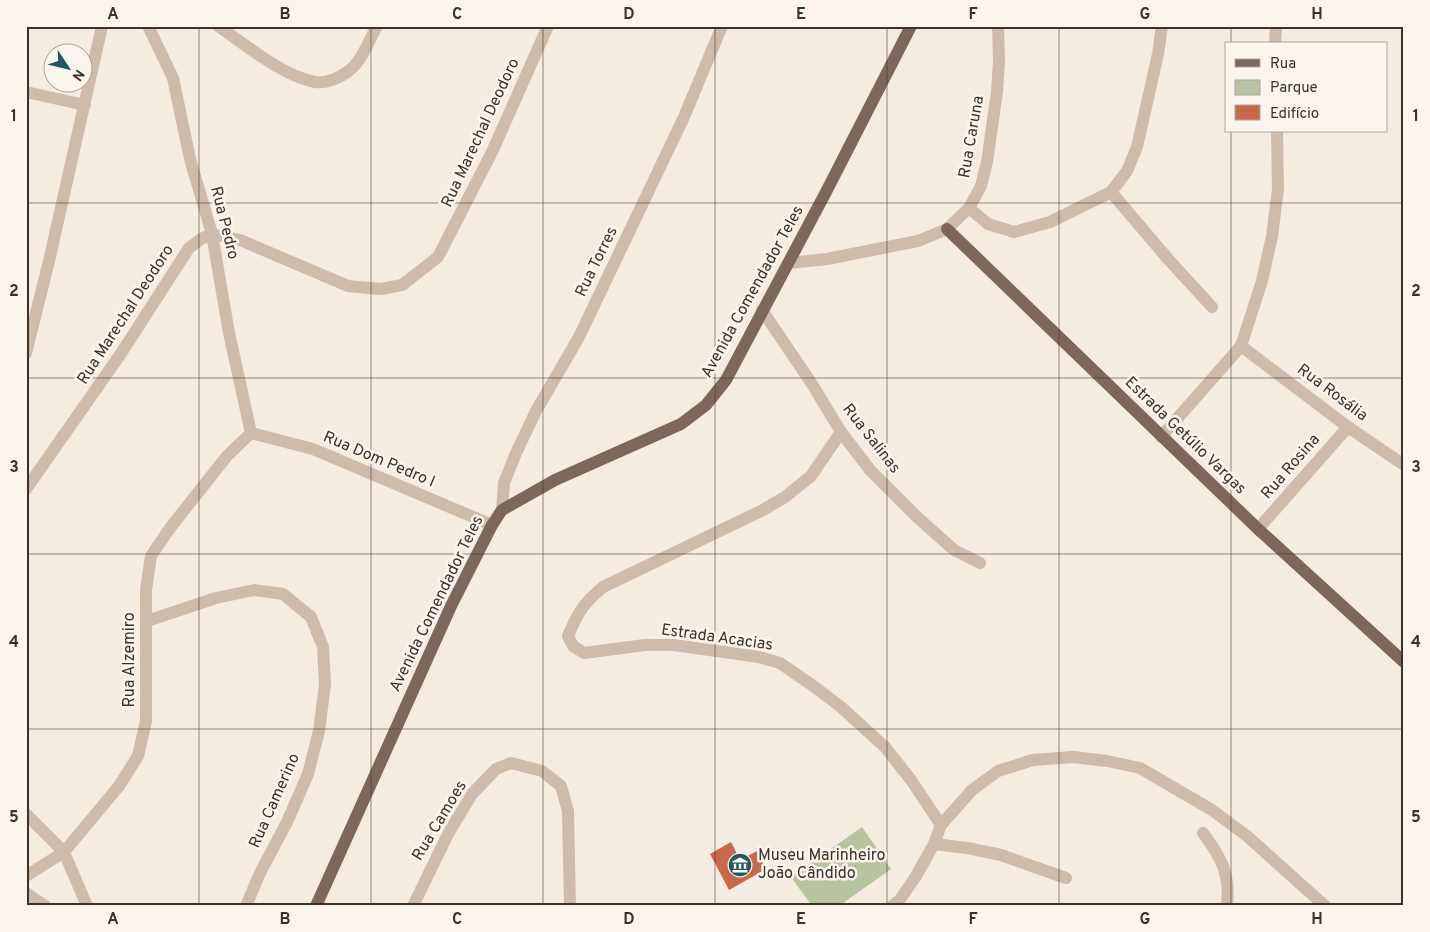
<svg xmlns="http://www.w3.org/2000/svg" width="1430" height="932" font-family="Overpass,sans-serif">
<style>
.green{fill:#b8c4a0}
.building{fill:#c8694b}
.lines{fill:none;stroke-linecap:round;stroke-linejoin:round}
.minor{stroke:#cdbbac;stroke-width:12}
.major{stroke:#7d675c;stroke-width:12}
.grid{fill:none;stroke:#3b302b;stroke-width:1;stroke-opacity:0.55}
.labels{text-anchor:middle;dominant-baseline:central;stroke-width:5;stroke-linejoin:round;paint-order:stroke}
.street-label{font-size:16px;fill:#3b302b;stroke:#fbf5ee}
.poi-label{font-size:16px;fill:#3b302b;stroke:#fbf5ee;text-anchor:start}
.neatline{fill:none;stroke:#3b302b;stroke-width:2}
.grid-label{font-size:16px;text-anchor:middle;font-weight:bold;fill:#3b302b}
</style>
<rect width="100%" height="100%" fill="#f4ebe1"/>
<!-- green -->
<path class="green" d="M 862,827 L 891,869 L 839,906 L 812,906 L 791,877 Z"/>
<!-- building -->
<path class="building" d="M 731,842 L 740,860 L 757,851 L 766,869 L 729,890 L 710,854 Z"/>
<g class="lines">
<!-- minor -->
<g class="minor">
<path d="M 148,26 L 173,78 L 190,159 L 212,234 L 229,333 L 251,433"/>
<path d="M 218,26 C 246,45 281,75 315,82 C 326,84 342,77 351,69 C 363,59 369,40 377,26"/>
<path d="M 1275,44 L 1276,26"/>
<path d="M 26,92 L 85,105"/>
<path d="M 1111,192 L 1168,259 L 1212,307"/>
<path d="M 969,208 L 988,224 L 1014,232 L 1050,222 L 1111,192 L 1127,171 L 1137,147 L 1158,54 L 1162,26"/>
<path d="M 789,263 L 827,259 L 918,241 L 947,229 L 969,208 L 981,186 L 987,162 L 997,92 L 999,60 L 998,26"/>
<path d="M 762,310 L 812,384 L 841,432 L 870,470 L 917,517 L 954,550 L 980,563"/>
<path d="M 1241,346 L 1348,427 L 1404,465"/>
<path d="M 26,353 L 49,261 L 102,26"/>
<path d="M 841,432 L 811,476 L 785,497 L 763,510 L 603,587 C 583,604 578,612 568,636 L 573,646 L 584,653 L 645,645 L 674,645 L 759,657 L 780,663 L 812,685 L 841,707 L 885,747 L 911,780 L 941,825"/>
<path d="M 251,433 L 313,449 L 492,525"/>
<path d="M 1161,437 L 1241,346 L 1262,281 L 1272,236 L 1278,189 L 1277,131"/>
<path d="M 26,489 L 120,355 L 189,248 L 201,239 L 212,234 L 240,240 L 348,286 L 381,289 L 402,285 L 438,257 L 492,152 L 548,26"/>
<path d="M 502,510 L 504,483 L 516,453 L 536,411 L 579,337 L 684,117 L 722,26"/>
<path d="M 1258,529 L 1348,427"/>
<path d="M 147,621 L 216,598 L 254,590 L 283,594 L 311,617 L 323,647 L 325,684 L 319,731 L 308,774 L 287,822 L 260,873 L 246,906"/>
<path d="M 26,814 L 64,852 L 87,906"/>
<path d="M 1203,833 C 1221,857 1231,875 1227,906"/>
<path d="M 934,844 L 967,848 L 1001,855 L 1066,878"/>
<path d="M 26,876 L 64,852 L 119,786 L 138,756 L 146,721 L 146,590 L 151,556 L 170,528 L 227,456 L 251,433"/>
<path d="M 26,893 L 45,906"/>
<path d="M 413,906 L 448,834 L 472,794 L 496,769 L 511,763 L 542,771 L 561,786 L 568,811 L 570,906"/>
<path d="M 892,906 L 899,901 L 916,876 L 934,844 L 941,825 L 972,790 L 998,771 L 1033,760 L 1073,757 L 1107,761 L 1140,768 L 1212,810 L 1247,836 L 1325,906"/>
</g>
<!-- major -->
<g class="major">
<path d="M 947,229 L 1258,529 L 1404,662"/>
<path d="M 316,906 L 451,606 L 492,525 L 502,510 L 555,480 L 681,424 L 706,405 L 726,380 L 826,192 L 911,26"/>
</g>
</g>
<!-- grid -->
<path class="grid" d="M 199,26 L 199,906M 371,26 L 371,906M 543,26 L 543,906M 715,26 L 715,906M 887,26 L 887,906M 1059,26 L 1059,906M 1231,26 L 1231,44M 1231,131 L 1231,906M 26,203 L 1404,203M 26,378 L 1404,378M 26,554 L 1404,554M 26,729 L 1404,729"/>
<!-- icons -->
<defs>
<g id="museum-disc" transform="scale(1.25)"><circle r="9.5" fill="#1f5a5e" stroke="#fbf5ee"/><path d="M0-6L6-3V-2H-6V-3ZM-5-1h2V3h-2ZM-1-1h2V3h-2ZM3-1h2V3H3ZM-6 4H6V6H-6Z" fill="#fff"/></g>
</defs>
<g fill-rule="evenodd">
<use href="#museum-disc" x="740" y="865"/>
</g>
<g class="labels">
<!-- street labels -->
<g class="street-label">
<text transform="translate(481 133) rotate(-65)">Rua Marechal Deodoro</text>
<text transform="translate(972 137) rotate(-80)">Rua Caruna</text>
<text transform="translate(224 223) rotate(76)">Rua Pedro</text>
<text transform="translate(597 262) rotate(-64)">Rua Torres</text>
<text transform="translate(753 292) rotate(-61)">Avenida Comendador Teles</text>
<text transform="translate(126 315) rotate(-57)">Rua Marechal Deodoro</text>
<text transform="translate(1332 393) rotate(37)">Rua Rosália</text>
<text transform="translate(1185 436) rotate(44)">Estrada Getúlio Vargas</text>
<text transform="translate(871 439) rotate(52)">Rua Salinas</text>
<text transform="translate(379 460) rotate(23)">Rua Dom Pedro I</text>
<text transform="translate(1291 467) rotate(-49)">Rua Rosina</text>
<text transform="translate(437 604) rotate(-64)">Avenida Comendador Teles</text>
<text transform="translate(717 638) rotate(8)">Estrada Acacias</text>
<text transform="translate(130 660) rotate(-90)">Rua Alzemiro</text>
<text transform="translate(275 801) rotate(-66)">Rua Camerino</text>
<text transform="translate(440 821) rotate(-59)">Rua Camoes</text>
</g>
<!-- poi labels -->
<g class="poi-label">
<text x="758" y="856">Museu Marinheiro<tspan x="758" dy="18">João Cândido</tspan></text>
</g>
</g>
<!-- border -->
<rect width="1430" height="932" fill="none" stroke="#fbf5ee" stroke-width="55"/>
<!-- legend -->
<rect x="1225" y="42" width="162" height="90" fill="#fbf5ee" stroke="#aea6a0"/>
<rect x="1235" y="59" width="25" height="8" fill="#7d675c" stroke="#aea6a0"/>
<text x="1270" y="68" font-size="15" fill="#3b302b">Rua</text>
<rect x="1235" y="80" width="25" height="15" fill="#b8c4a0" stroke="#aea6a0"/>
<text x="1270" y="92" font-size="15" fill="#3b302b">Parque</text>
<rect x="1235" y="105" width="25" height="15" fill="#c8694b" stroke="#aea6a0"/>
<text x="1270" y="118" font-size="15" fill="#3b302b">Edifício</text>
<!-- north arrow -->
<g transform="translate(68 68) rotate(125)"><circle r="24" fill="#fbf5ee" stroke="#aea6a0"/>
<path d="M0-4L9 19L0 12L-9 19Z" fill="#1f5a5e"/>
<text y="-8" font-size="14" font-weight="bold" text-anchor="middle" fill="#3b302b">N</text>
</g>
<rect x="28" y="28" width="1374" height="876" class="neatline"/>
<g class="grid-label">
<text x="113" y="19">A</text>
<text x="285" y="19">B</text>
<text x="457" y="19">C</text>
<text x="629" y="19">D</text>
<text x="801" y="19">E</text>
<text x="973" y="19">F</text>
<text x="1145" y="19">G</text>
<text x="1317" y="19">H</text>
<text x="14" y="121">1</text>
<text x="1416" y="121">1</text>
<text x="14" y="296">2</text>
<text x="1416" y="296">2</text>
<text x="14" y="472">3</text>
<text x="1416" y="472">3</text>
<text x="14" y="647">4</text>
<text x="1416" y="647">4</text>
<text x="14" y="822">5</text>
<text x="1416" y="822">5</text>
<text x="113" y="924">A</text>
<text x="285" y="924">B</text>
<text x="457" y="924">C</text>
<text x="629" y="924">D</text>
<text x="801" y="924">E</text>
<text x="973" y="924">F</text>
<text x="1145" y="924">G</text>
<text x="1317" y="924">H</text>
</g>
</svg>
